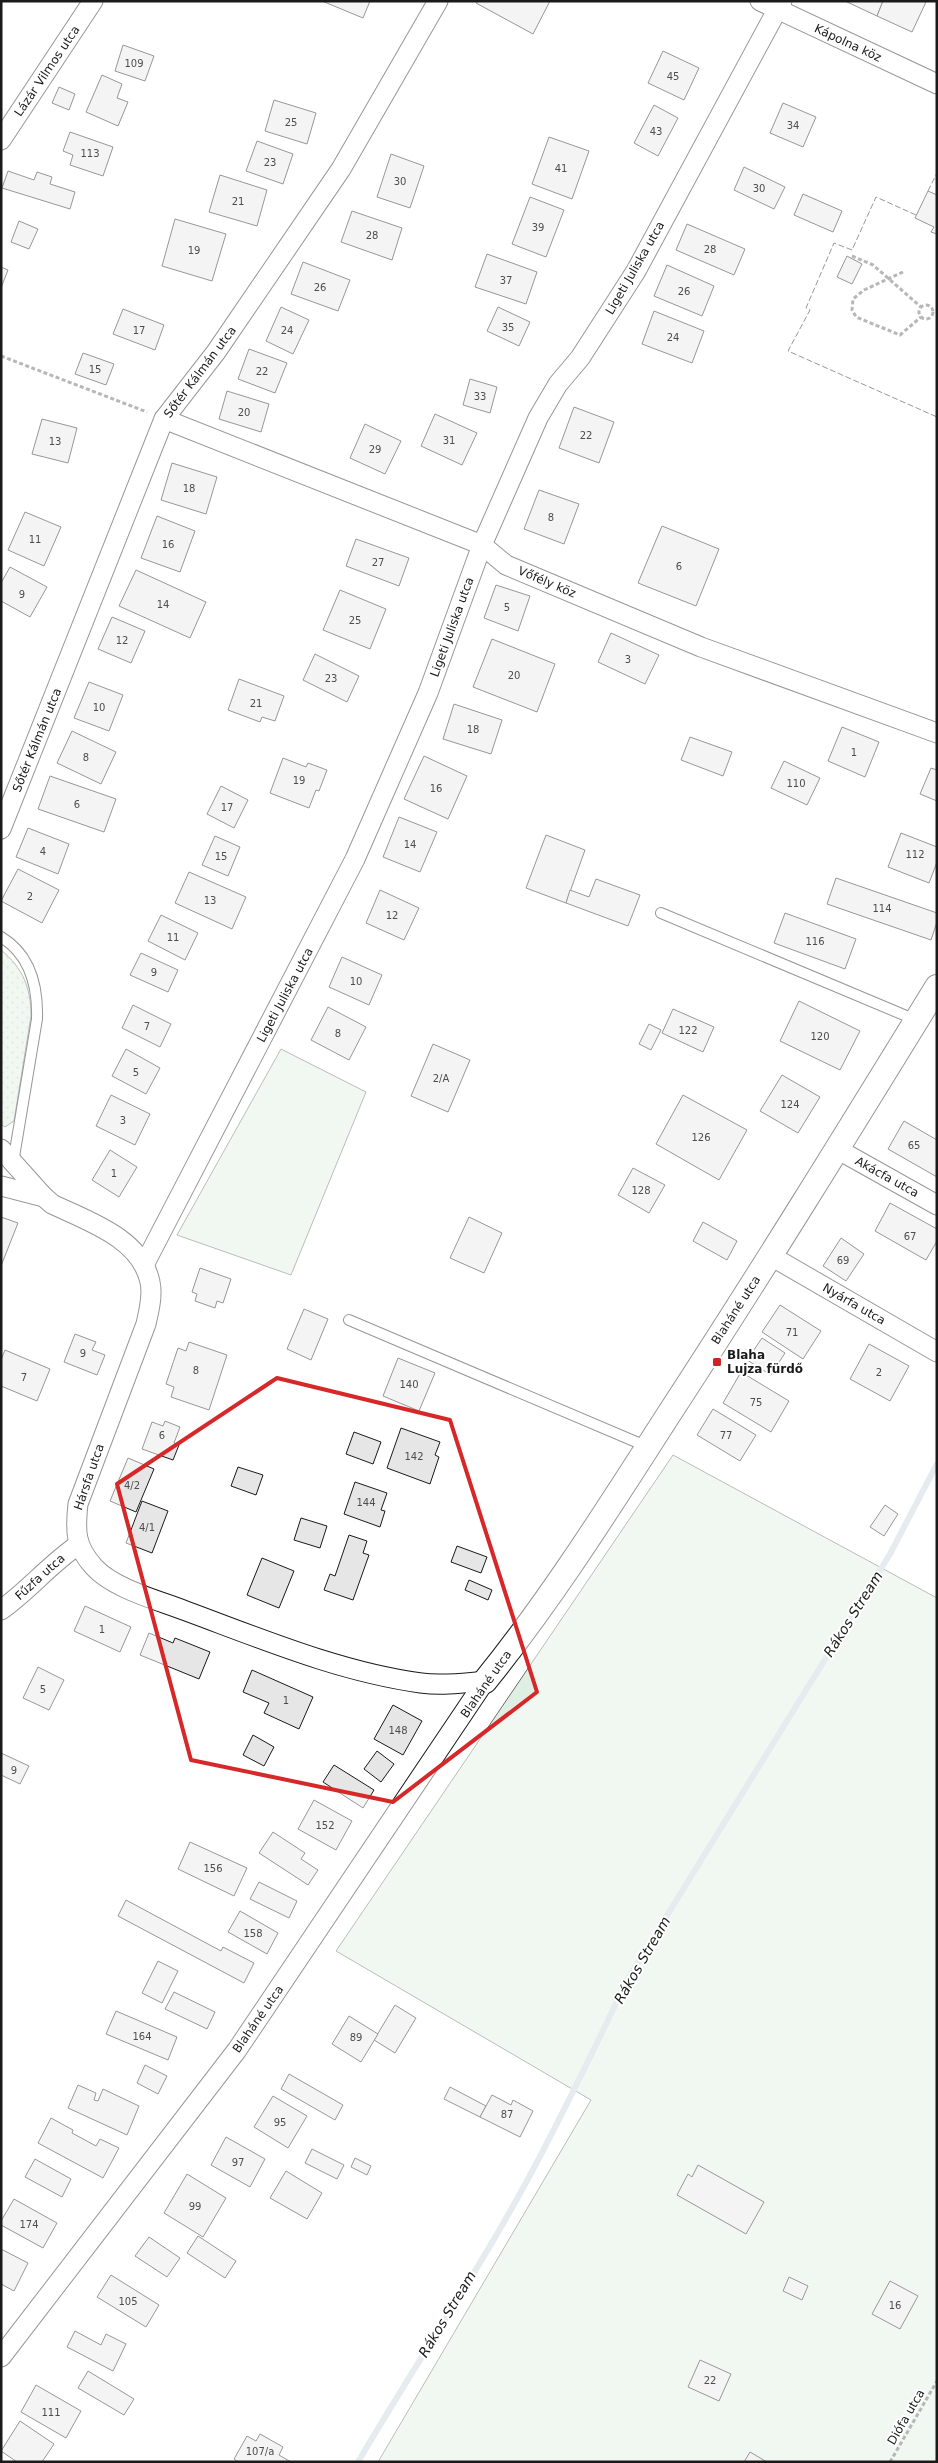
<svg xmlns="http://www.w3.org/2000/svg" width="938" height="2463" font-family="'DejaVu Sans',sans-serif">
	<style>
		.grass { fill: url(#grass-dots); stroke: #6a6a6a }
		.green { fill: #e0efe3; stroke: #6a6a6a }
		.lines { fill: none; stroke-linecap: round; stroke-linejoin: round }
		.stream { stroke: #c6d2dc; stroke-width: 6 }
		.building { fill: #e6e6e6; stroke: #1a1a1a }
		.service-casing { stroke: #1a1a1a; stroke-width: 12 }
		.minor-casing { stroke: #1a1a1a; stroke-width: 21 }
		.tertiary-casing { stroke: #1a1a1a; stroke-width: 26 }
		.path { stroke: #5f5f5f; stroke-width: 3; stroke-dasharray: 4 2.5; stroke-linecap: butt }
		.service { stroke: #fff; stroke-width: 10 }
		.minor { stroke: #fff; stroke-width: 19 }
		.tertiary { stroke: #fff; stroke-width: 24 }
		.fence { stroke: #1a1a1a; stroke-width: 1; stroke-dasharray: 6 2.5; stroke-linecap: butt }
		.marked { fill: none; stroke: #d62828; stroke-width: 4; stroke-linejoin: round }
		.poi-dot { fill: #c62828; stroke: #fff; stroke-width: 2 }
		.labels { text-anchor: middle; stroke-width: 4; stroke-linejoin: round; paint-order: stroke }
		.number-label { font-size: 10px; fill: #4d4d4d }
		.street-label { font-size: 12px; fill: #1a1a1a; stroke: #fff }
		.poi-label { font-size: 12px; font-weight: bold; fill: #1a1a1a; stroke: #fff; text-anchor: start }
		.water-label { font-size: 14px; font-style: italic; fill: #1a1a1a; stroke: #fff }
	</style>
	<defs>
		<pattern id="grass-dots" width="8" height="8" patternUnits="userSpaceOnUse" patternTransform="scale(1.25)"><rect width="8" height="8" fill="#e0efe3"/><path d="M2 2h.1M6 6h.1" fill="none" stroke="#c0ccc2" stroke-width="1.8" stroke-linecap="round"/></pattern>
	</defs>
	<rect width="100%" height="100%" fill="#fff"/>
	<!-- grass -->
	<path class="grass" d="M1,950C23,968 31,988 31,1016L14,1121L5,1127L1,1124Z"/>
	<!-- green -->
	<g class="green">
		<polygon points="281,1049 366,1092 291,1275 177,1235"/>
		<polygon points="673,1455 937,1598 937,2462 378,2462 591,2100 336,1951"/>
	</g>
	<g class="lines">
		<!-- stream -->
		<path class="stream" d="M358,2462C414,2366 477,2274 529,2177C565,2111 596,2044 629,1977L890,1554L937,1464"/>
	</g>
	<!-- building -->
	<g class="building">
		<polygon points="322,1 370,1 363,18"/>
		<polygon points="477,1 550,1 533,34 476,3"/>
		<polygon points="845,1 883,1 877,16"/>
		<polygon points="883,1 925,1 926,2 912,32 877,16"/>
		<polygon points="123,45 154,56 145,81 115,71"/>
		<polygon points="663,51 699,68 684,100 648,83"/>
		<polygon points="102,75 122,84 117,98 128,102 118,126 86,112"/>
		<polygon points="59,87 75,94 69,110 52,103"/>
		<polygon points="274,100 316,113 307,144 265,131"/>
		<polygon points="783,103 816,117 803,147 770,133"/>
		<polygon points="654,105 678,118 658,156 634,143"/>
		<polygon points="70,132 113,147 103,176 70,165 73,155 63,151"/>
		<polygon points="549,137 589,151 572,199 532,184"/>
		<polygon points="257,141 293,154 283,184 246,171"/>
		<polygon points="391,154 424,166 410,208 377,197"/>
		<polygon points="744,167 785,187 774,209 734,190"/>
		<polygon points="8,171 34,180 37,172 52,177 50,184 75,192 70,209 2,188"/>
		<polygon points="220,175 267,190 257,226 209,212"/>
		<polygon points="928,191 937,195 937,234 931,232 934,227 915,218"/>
		<polygon points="803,194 842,211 833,232 794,215"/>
		<polygon points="530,197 564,210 546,257 512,244"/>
		<polygon points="352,211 402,228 392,260 341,242"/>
		<polygon points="175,219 226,234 212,281 162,266"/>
		<polygon points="19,221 38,229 29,249 11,242"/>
		<polygon points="687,224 745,249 734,275 676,250"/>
		<polygon points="487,254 537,272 526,304 475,287"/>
		<polygon points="847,256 862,264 852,284 837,277"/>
		<polygon points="303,262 350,280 338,311 291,294"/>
		<polygon points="667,265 714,286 702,316 654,296"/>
		<polygon points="1,267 8,270 1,288"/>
		<polygon points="281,307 309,320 293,354 266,341"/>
		<polygon points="498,307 530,322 519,346 487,331"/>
		<polygon points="123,309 164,325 155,350 113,334"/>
		<polygon points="654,311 704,331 692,363 642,344"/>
		<polygon points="249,349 287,363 275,393 238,379"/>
		<polygon points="83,353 114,364 106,385 75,374"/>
		<polygon points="470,379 497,387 490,413 463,405"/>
		<polygon points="227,391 269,404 261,432 219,419"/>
		<polygon points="574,407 614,422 599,463 559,448"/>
		<polygon points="435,414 477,433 462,465 421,446"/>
		<polygon points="42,419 77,428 68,463 32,454"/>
		<polygon points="365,424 401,441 385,474 350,458"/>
		<polygon points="172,463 217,477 206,514 161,500"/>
		<polygon points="539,490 579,504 564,544 524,529"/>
		<polygon points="25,512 61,527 44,566 8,550"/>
		<polygon points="157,516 195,531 180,572 141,558"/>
		<polygon points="662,526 719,549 696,606 638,583"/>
		<polygon points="356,539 409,558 399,586 346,566"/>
		<polygon points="10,567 47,587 30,617 1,601 1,583"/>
		<polygon points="136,570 206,602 190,638 119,606"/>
		<polygon points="496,585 530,596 518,631 484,618"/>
		<polygon points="340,590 386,609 370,649 323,630"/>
		<polygon points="112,617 145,631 131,663 98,649"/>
		<polygon points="611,633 659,655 645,684 598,662"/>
		<polygon points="492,639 555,664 537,712 473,687"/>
		<polygon points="315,654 359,676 347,702 303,680"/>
		<polygon points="239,679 284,696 275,721 262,717 260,722 228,710"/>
		<polygon points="89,682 123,695 109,731 74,718"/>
		<polygon points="454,704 502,720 491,754 443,739"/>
		<polygon points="842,727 879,742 865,777 828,761"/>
		<polygon points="72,731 116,752 101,784 57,763"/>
		<polygon points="690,737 732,752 723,776 681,760"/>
		<polygon points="424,756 467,776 448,819 404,799"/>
		<polygon points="283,758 306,767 308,763 327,770 319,791 316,790 309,808 270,793"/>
		<polygon points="784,761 820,778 807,805 771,788"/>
		<polygon points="931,768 937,770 937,801 920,794"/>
		<polygon points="50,776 116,799 104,832 38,809"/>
		<polygon points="221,786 248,800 234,828 207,814"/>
		<polygon points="399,817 437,832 420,872 383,857"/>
		<polygon points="28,828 69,844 58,874 16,857"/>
		<polygon points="901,833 937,847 937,862 929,883 888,867"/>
		<polygon points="546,835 585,850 566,903 526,888"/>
		<polygon points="215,836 240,847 228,876 202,865"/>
		<polygon points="18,869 59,890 42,923 1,901"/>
		<polygon points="189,872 246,897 232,929 175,903"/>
		<polygon points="836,878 937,913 937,922 931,940 827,904"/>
		<polygon points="596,879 640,895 628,926 566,903 570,890 589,897"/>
		<polygon points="380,890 419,908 404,940 366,923"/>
		<polygon points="785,913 856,939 845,969 774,943"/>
		<polygon points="161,915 198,933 185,960 148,941"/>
		<polygon points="141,953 178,970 168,992 130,975"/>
		<polygon points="342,957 382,975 369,1005 329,987"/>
		<polygon points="799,1001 860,1031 840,1070 780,1041"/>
		<polygon points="133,1005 171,1024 160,1047 122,1028"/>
		<polygon points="328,1007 366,1027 349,1060 311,1040"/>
		<polygon points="673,1009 714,1027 703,1052 662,1033"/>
		<polygon points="649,1024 661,1030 651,1050 639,1044"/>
		<polygon points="433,1044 470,1060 448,1112 411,1096"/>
		<polygon points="126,1049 160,1068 146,1094 112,1076"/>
		<polygon points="782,1075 820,1097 798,1133 760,1111"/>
		<polygon points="111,1095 150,1114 135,1145 96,1126"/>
		<polygon points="683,1095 747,1130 719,1180 656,1144"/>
		<polygon points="904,1121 937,1140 937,1177 888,1149"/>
		<polygon points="110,1150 137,1167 119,1197 92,1180"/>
		<polygon points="633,1168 665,1185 649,1213 618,1195"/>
		<polygon points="890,1203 937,1229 937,1241 926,1260 875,1231"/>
		<polygon points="1,1217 18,1223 1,1266"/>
		<polygon points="469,1217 502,1233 484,1273 450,1258"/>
		<polygon points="703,1222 737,1241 727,1260 693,1241"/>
		<polygon points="841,1238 864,1254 846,1281 823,1266"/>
		<polygon points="200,1268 231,1279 223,1303 217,1301 215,1308 195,1301 197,1294 192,1292"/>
		<polygon points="780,1305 821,1331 803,1359 762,1332"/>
		<polygon points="304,1309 328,1319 311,1360 287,1349"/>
		<polygon points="75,1334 96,1342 92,1350 105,1355 97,1375 64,1362"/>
		<polygon points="762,1338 785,1353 771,1375 747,1360"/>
		<polygon points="189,1342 227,1355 209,1410 171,1397 174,1387 166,1384 178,1348 186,1351"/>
		<polygon points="869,1344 909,1366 890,1401 850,1379"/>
		<polygon points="5,1350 50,1369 37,1401 1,1386 1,1360"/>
		<polygon points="398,1358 435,1373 419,1411 383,1396"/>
		<polygon points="741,1372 789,1401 771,1432 723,1403"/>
		<polygon points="713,1409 756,1435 740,1461 697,1435"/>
		<polygon points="165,1421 180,1427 174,1443 179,1445 173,1460 142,1449 152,1422 163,1426"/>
		<polygon points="401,1428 440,1442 435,1455 439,1457 430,1484 387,1468"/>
		<polygon points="354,1432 381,1442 373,1464 346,1454"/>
		<polygon points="128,1458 154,1469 136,1512 110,1501"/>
		<polygon points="238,1467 263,1475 256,1495 231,1486"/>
		<polygon points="355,1482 387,1493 381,1510 385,1511 380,1527 344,1514"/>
		<polygon points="142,1501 168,1511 152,1553 126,1543"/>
		<polygon points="885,1505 898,1514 884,1536 870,1527"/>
		<polygon points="301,1518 327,1526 320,1548 294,1540"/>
		<polygon points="349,1535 367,1541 363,1553 369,1555 353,1600 324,1590 330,1574 335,1576"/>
		<polygon points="457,1546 487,1557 481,1573 451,1562"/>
		<polygon points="262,1558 294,1571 279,1608 247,1595"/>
		<polygon points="469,1580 492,1590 488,1600 465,1590"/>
		<polygon points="85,1606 131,1627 120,1652 74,1631"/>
		<polygon points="149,1633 173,1643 175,1638 210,1652 199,1679 140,1655"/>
		<polygon points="38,1667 64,1680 49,1710 23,1698"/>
		<polygon points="252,1670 313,1697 299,1729 264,1713 269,1703 243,1692"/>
		<polygon points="393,1705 422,1721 403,1755 374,1739"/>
		<polygon points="253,1735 274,1747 264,1766 243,1755"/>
		<polygon points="377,1751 394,1764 381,1782 364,1769"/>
		<polygon points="1,1753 29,1766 20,1784 1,1775"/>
		<polygon points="334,1765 374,1790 363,1808 323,1782"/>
		<polygon points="314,1800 352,1821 336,1850 298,1829"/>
		<polygon points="273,1832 305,1853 301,1859 318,1870 308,1885 259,1853"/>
		<polygon points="190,1842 247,1868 234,1896 178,1869"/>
		<polygon points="259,1882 297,1901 289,1918 250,1899"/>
		<polygon points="126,1900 221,1951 223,1947 254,1963 244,1983 118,1916"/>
		<polygon points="240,1911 278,1933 267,1954 228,1932"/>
		<polygon points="158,1961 178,1971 162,2003 142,1993"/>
		<polygon points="174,1992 215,2012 207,2029 165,2009"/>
		<polygon points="395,2005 416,2018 395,2053 374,2040"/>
		<polygon points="116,2011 177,2037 168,2060 106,2034"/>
		<polygon points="349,2016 378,2034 361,2062 332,2044"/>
		<polygon points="145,2065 167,2076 158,2094 137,2083"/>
		<polygon points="289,2074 343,2105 335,2120 281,2089"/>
		<polygon points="78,2085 96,2093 94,2100 98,2101 103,2089 139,2106 127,2135 68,2108"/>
		<polygon points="450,2087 486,2106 480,2117 444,2099"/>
		<polygon points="492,2095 511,2105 513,2100 533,2111 520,2137 480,2117"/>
		<polygon points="273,2096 307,2116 288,2148 254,2127"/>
		<polygon points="51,2118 73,2130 72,2133 96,2146 100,2139 119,2148 103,2178 38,2143"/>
		<polygon points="226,2137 265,2159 250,2187 211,2165"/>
		<polygon points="312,2149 344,2165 337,2179 305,2163"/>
		<polygon points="355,2158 371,2166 367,2175 351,2167"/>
		<polygon points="35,2159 71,2179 62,2197 25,2177"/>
		<polygon points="698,2165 764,2202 746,2234 677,2195 688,2174 692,2177"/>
		<polygon points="286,2171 322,2193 307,2219 270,2198"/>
		<polygon points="187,2174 226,2198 203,2237 164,2213"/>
		<polygon points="14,2199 57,2223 43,2248 1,2225 1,2221"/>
		<polygon points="198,2236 236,2261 225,2278 187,2253"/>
		<polygon points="149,2237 180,2258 167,2277 135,2256"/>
		<polygon points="1,2249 28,2263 14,2291 1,2284"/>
		<polygon points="111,2275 159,2305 146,2327 97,2297"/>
		<polygon points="789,2277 808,2286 802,2300 783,2291"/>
		<polygon points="890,2281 918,2296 900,2329 872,2314"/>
		<polygon points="75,2331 101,2345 106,2334 126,2344 113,2371 67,2347"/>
		<polygon points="700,2360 731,2374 719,2401 688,2387"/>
		<polygon points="88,2371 134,2399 124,2415 78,2388"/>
		<polygon points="36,2385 81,2411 66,2438 21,2412"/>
		<polygon points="20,2421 54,2444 42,2462 17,2462 1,2451"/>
		<polygon points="260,2434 283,2447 279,2455 291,2462 238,2462 234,2459 247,2436 256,2441"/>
		<polygon points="750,2452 767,2462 744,2462"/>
	</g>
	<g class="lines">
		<defs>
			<g id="service">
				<polyline points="661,913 916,1020"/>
				<path d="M1,937C31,955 38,987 37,1019L13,1163"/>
				<polyline points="349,1320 648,1447"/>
			</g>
			<g id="minor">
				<polyline points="760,1 937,84"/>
				<polyline points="1,140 93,1"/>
				<polyline points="164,419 482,545 506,565 701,647 937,733"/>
				<polyline points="1,829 164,419 216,352 341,169 438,1"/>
				<polyline points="1,1149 44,1197"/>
				<polyline points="837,1149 937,1205"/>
				<path d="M1,1186L44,1197L52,1204C87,1221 141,1238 150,1282C153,1295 149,1311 146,1324L78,1504C75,1531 75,1546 94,1567C114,1589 158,1600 186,1611C262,1639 340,1672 421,1683C442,1686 464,1683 485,1681"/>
				<polyline points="771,1256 937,1352"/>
				<polyline points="144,1265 355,859 428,693 482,545 538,418 558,384 580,358 636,271 782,1"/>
				<path d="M1,1610C29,1590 50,1564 78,1545"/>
				<polyline points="1,2357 237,2050 485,1681"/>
			</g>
			<path id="tertiary" d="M485,1681C553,1597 611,1504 669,1414C761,1273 849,1130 937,987"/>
		</defs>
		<!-- service casing -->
		<use href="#service" class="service-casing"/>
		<!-- minor casing -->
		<use href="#minor" class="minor-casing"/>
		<!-- tertiary casing -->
		<use href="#tertiary" class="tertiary-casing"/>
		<!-- path -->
		<g class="path">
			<polyline points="852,256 873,265 921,307"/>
			<polyline points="903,272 864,290 853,299 852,310 856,317 900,335 921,317"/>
			<circle cx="926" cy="312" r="7"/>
			<polyline points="1,356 147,412"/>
			<polyline points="890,2462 937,2381"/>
		</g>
		<!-- service -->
		<use href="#service" class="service"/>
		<!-- minor -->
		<use href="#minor" class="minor"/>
		<!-- tertiary -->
		<use href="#tertiary" class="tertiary"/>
		<!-- fence -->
		<g class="fence">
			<polyline points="928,191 937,173"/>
			<polyline points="916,215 876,197 852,250 834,243 806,308 810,310 788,351 937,417"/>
		</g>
	</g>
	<!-- marked area -->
	<path d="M0 0H938V2463H0ZM277,1378L450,1420L537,1692L393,1802L191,1760L117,1484Z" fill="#fff" fill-opacity=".55" fill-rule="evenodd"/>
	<path class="marked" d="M277,1378L450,1420L537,1692L393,1802L191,1760L117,1484Z"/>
	<!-- markers -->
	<rect class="poi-dot" x="712" y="1357" width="10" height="10" rx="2.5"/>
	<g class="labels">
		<!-- number labels -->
		<g class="number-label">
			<text x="134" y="67">109</text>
			<text x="673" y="80">45</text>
			<text x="291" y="126">25</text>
			<text x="793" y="129">34</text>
			<text x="656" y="135">43</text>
			<text x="90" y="157">113</text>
			<text x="270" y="166">23</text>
			<text x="561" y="172">41</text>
			<text x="400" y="185">30</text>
			<text x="759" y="192">30</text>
			<text x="238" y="205">21</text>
			<text x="538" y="231">39</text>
			<text x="372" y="239">28</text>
			<text x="710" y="253">28</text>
			<text x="194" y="254">19</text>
			<text x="506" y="284">37</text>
			<text x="320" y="291">26</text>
			<text x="684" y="295">26</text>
			<text x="508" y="331">35</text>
			<text x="139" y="334">17</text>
			<text x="287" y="334">24</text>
			<text x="673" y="341">24</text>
			<text x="95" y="373">15</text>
			<text x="262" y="375">22</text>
			<text x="480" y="400">33</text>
			<text x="244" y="416">20</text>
			<text x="586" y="439">22</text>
			<text x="449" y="444">31</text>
			<text x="55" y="445">13</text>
			<text x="375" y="453">29</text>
			<text x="189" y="492">18</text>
			<text x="551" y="521">8</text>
			<text x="35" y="543">11</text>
			<text x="168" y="548">16</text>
			<text x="378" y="566">27</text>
			<text x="679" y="570">6</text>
			<text x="22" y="598">9</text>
			<text x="163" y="608">14</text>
			<text x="507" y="611">5</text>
			<text x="355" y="624">25</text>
			<text x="122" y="644">12</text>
			<text x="628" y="663">3</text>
			<text x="514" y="679">20</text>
			<text x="331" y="682">23</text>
			<text x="256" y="707">21</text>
			<text x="99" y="711">10</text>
			<text x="473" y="733">18</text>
			<text x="854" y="756">1</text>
			<text x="86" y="761">8</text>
			<text x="299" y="784">19</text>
			<text x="796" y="787">110</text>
			<text x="436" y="792">16</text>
			<text x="77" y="808">6</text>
			<text x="227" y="811">17</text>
			<text x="410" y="848">14</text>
			<text x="43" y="855">4</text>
			<text x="915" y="858">112</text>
			<text x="221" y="860">15</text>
			<text x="30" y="900">2</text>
			<text x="210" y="904">13</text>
			<text x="882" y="912">114</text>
			<text x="392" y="919">12</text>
			<text x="173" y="941">11</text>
			<text x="815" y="945">116</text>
			<text x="154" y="976">9</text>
			<text x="356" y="985">10</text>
			<text x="147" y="1030">7</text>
			<text x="688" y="1034">122</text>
			<text x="338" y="1037">8</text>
			<text x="820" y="1040">120</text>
			<text x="136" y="1076">5</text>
			<text x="441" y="1082">2/A</text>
			<text x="790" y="1108">124</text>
			<text x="123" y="1124">3</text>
			<text x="701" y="1141">126</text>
			<text x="914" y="1149">65</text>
			<text x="114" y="1177">1</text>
			<text x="641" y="1194">128</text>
			<text x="910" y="1240">67</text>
			<text x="843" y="1264">69</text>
			<text x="792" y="1336">71</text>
			<text x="83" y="1357">9</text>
			<text x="196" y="1374">8</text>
			<text x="879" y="1376">2</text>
			<text x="24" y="1381">7</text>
			<text x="409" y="1388">140</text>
			<text x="756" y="1406">75</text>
			<text x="162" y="1439">6</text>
			<text x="726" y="1439">77</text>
			<text x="414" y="1460">142</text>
			<text x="132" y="1489">4/2</text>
			<text x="366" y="1506">144</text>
			<text x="147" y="1531">4/1</text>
			<text x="102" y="1633">1</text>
			<text x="43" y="1693">5</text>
			<text x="286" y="1704">1</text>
			<text x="398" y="1734">148</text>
			<text x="14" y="1774">9</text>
			<text x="325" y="1829">152</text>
			<text x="213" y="1872">156</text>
			<text x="253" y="1937">158</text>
			<text x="142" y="2040">164</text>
			<text x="356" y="2041">89</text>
			<text x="507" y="2118">87</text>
			<text x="280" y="2126">95</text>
			<text x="238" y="2166">97</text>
			<text x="195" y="2210">99</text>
			<text x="29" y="2228">174</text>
			<text x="128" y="2305">105</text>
			<text x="895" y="2309">16</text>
			<text x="710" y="2384">22</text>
			<text x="51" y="2416">111</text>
			<text x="260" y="2455">107/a</text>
		</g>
		<!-- street labels -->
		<g class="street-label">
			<text transform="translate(848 43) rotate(25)" y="4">Kápolna köz</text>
			<text transform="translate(47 71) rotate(-56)" y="4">Lázár Vilmos utca</text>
			<text transform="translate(635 268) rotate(-60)" y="4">Ligeti Juliska utca</text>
			<text transform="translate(200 372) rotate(-53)" y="4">Sőtér Kálmán utca</text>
			<text transform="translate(547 582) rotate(23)" y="4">Vőfély köz</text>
			<text transform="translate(452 627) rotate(-70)" y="4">Ligeti Juliska utca</text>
			<text transform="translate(37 740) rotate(-68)" y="4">Sőtér Kálmán utca</text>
			<text transform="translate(285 995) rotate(-62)" y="4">Ligeti Juliska utca</text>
			<text transform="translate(887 1177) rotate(29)" y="4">Akácfa utca</text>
			<text transform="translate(854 1304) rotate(30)" y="4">Nyárfa utca</text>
			<text transform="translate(736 1310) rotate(-57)" y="4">Blaháné utca</text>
			<text transform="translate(89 1477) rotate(-71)" y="4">Hársfa utca</text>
			<text transform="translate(40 1577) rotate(-42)" y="4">Fűzfa utca</text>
			<text transform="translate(486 1684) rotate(-55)" y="4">Blaháné utca</text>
			<text transform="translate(258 2019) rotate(-55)" y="4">Blaháné utca</text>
			<text transform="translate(906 2417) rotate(-60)" y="4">Diófa utca</text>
		</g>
		<!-- poi labels -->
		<g class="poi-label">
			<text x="727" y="1359">Blaha<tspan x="727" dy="14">Lujza fürdő</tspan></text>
		</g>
		<!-- water labels -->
		<g class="water-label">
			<text transform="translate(853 1614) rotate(-58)" y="5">Rákos Stream</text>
			<text transform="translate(642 1960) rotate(-60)" y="5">Rákos Stream</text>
			<text transform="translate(447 2314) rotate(-59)" y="5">Rákos Stream</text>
		</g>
	</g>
	<!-- border -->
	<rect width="938" height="2463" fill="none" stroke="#1a1a1a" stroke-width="5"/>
</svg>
